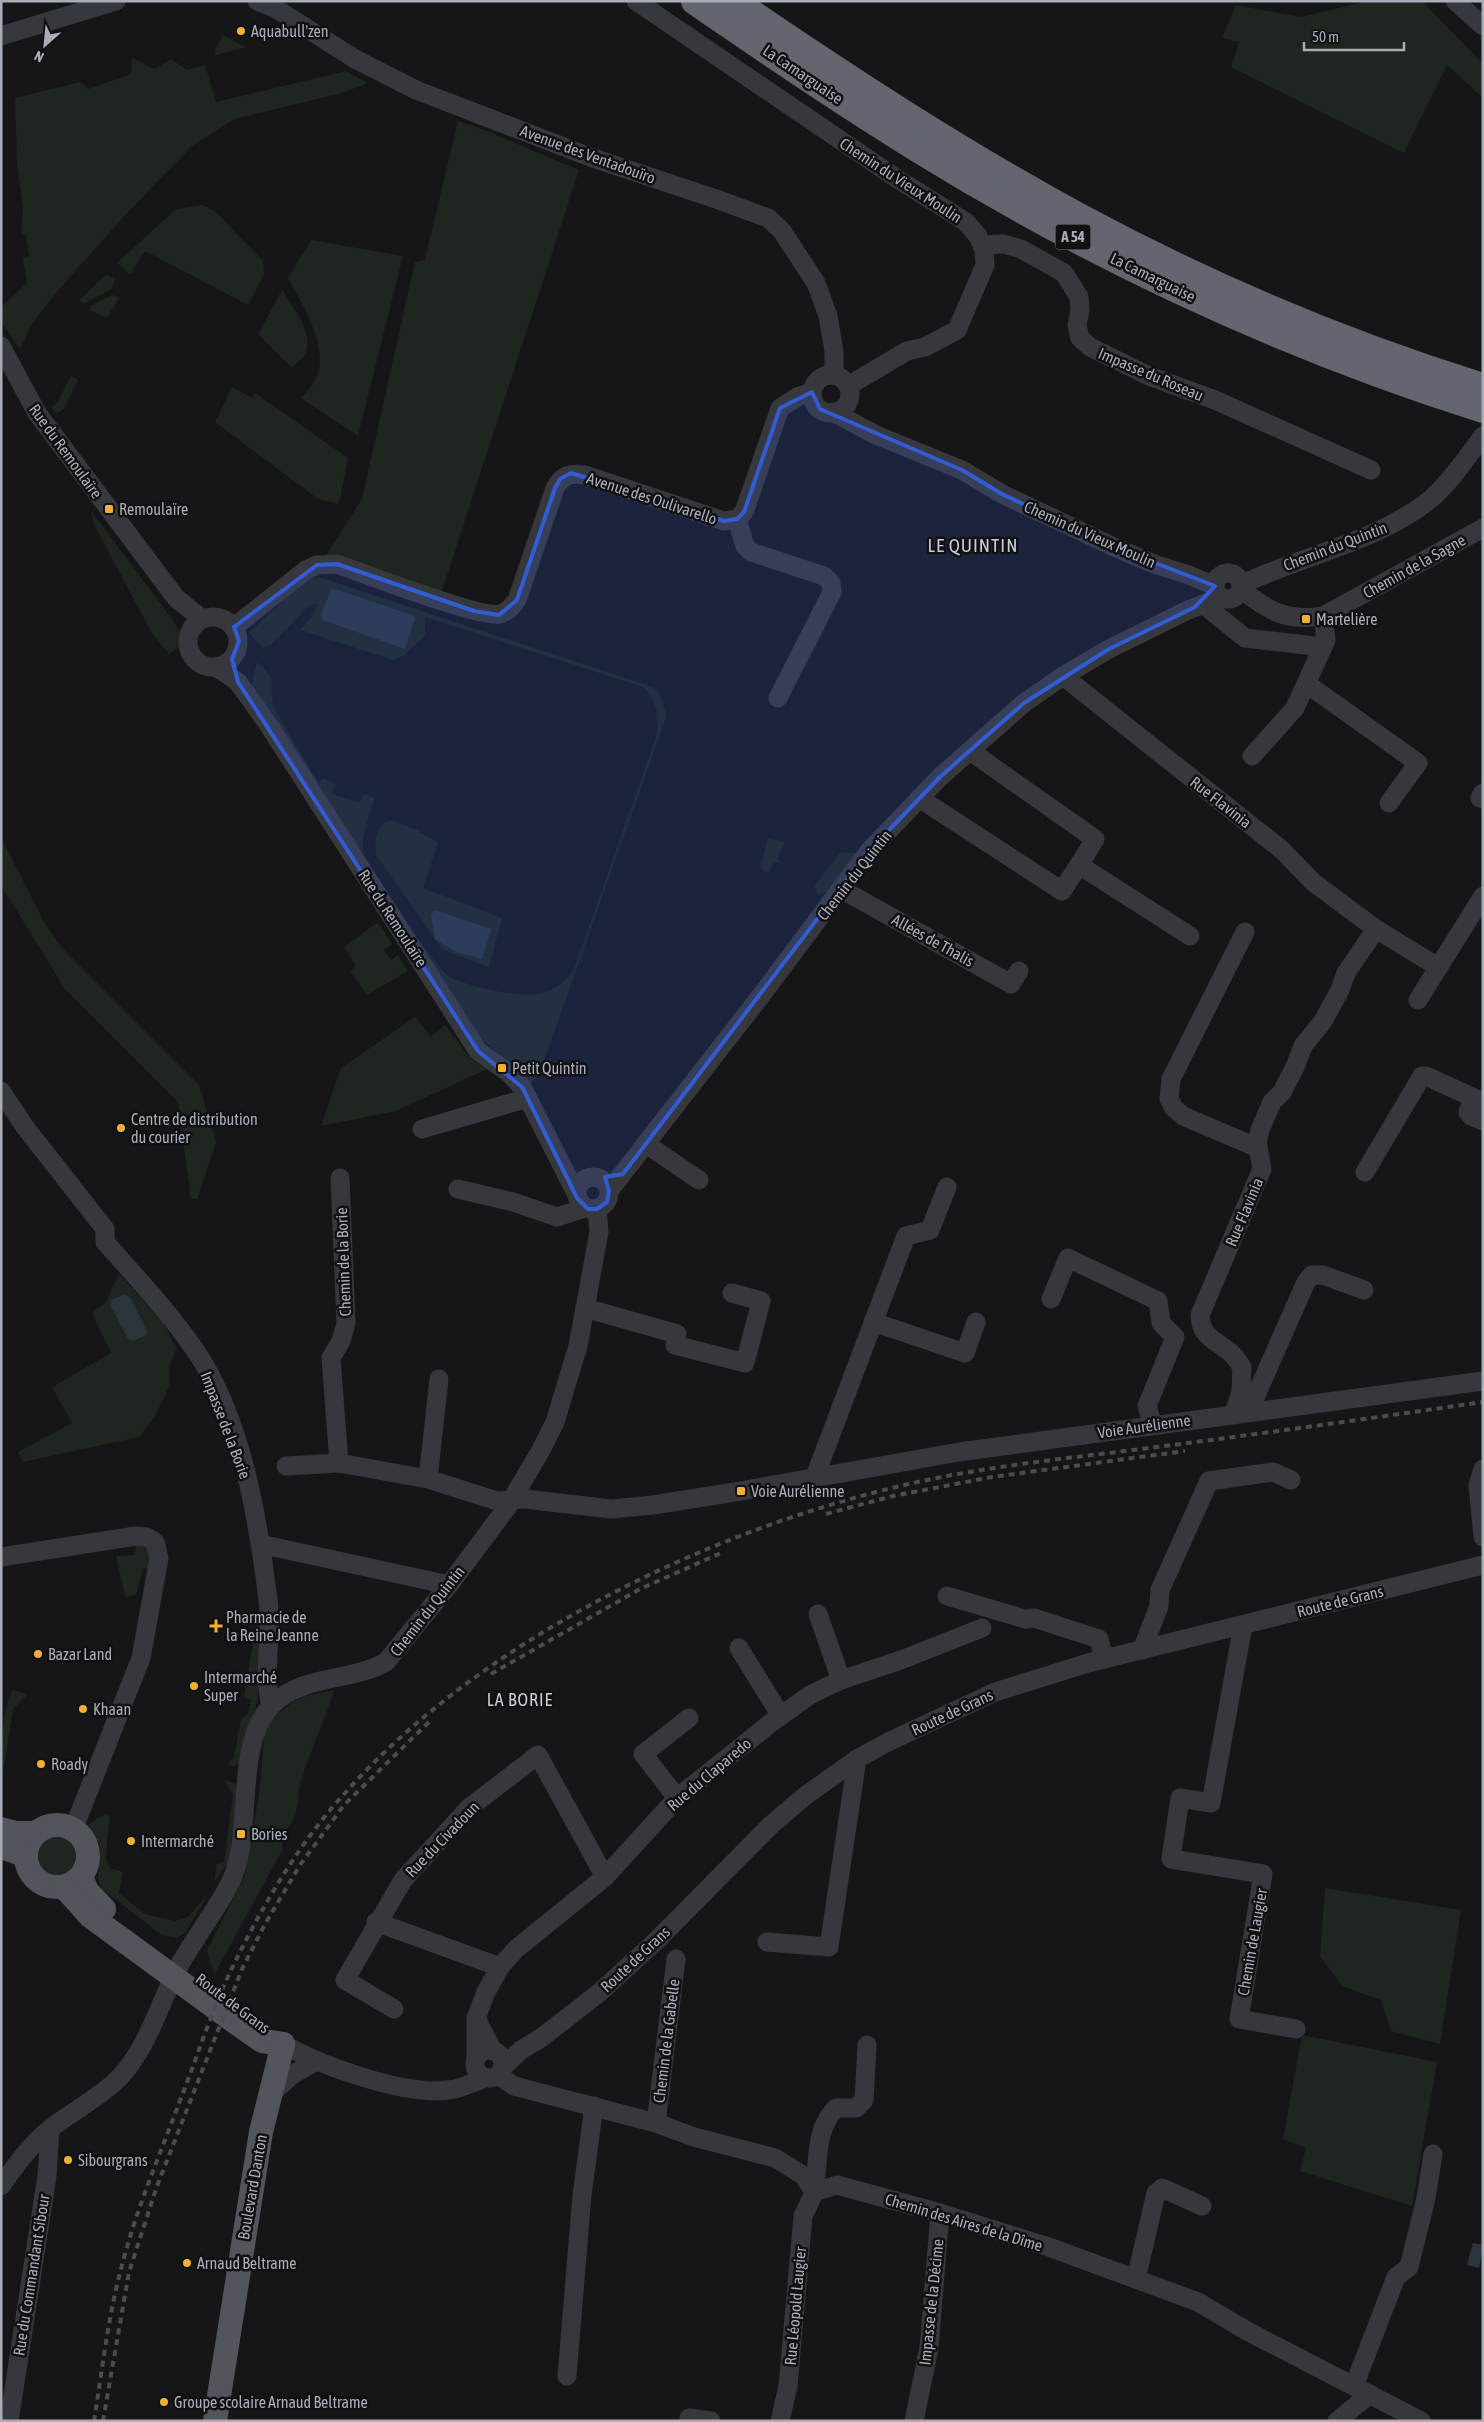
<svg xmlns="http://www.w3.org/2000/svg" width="1484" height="2422" font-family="'Asap Condensed',sans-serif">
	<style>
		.green { fill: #1e261f }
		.water { fill: #2c353c }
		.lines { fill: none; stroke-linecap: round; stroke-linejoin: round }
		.minor { stroke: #37383d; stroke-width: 19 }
		.major { stroke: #53555c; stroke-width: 24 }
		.highway { stroke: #63666e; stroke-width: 28 }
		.rail { stroke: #4a4c52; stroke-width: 4; stroke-dasharray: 6 5; stroke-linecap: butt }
		.marked { fill: #325cd3; fill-opacity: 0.2; stroke: #325cd3; stroke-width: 4; stroke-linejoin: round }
		.poi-dot { fill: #f2b134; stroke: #111113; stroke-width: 2 }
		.labels { text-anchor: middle; stroke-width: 5; stroke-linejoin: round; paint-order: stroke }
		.shield { fill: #111113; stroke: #7b7e86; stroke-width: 1 }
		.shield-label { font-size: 15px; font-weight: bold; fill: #a8adb8 }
		.poi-label { font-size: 16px; fill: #a8adb8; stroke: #111113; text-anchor: start }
		.street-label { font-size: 16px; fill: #a8adb8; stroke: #111113 }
		.neighbourhood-label { font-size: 18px; letter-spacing: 1px; fill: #c9ccd4; stroke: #111113 }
		.quarter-label { font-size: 19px; letter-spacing: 1px; fill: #c9ccd4; stroke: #111113 }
	</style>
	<rect width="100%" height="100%" fill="#161618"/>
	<!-- green -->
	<g class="green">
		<polygon points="1368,1 1422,1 1483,64 1483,98 1447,65 1404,153 1231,67 1239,42 1222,38 1236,5 1301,17"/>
		<polygon points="223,35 246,47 216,55 215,50"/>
		<polygon points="132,58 154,69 171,59 187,70 205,65 216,102 346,71 368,83 342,93 234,119 192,146 130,210 60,288 31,325 20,350 1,321 1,307 27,283 23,257 29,256 26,235 21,234 23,208 17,164 15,98 80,82 88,89 131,74"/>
		<polygon points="458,121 482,129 579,170 441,594 325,557 362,499 415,262 425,260"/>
		<polygon points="202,205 215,211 263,261 264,274 248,305 145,251 130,274 117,263 176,209"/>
		<path d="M311,240L403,256L358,436L301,398C306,392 314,384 317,376C329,346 302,304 288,278Z"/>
		<polygon points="106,275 116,278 111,289 84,304 79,300"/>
		<path d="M282,290C297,314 326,348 291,367L258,334Z"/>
		<polygon points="113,295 119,298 107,318 89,310 92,305"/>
		<polygon points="71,376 78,380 64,409 56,414 51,407 57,403"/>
		<polygon points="232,387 252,398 255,393 348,458 339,504 318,499 215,422"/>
		<polygon points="91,511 172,619 180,633 179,647 169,654 152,633 94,525"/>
		<path d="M309,577L322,578L653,687L659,693L667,715L541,1069L532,1084L478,1035L251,687L257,662L270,675L273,706L318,782L324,778L335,784L332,794L360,803L363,794L375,798C370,816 359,838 364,857C369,872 438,970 450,977C469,987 523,999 543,993C556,989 564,982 573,972L656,737C660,718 657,701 643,687L425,617V636L403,656L393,660L300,630L314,614L317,604L309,605L272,644L263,648L249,633Z"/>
		<path d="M391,820L416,830L438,842L423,888L502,918L489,967L443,950L376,855C375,841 375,825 391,820Z"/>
		<polygon points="1,837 45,924 62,948 199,1085 216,1142 197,1199 191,1199 178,1102 65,989 1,885"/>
		<polygon points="768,838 785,842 778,859 780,863 773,862 769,873 762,871 761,866"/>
		<polygon points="841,852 855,853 858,856 831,891 818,895 814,886"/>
		<polygon points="378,922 392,944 384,950 391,960 398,955 408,971 367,995 350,971 356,966 344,947"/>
		<polygon points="415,1017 431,1037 445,1025 470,1058 487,1069 396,1111 321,1126 341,1068"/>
		<polygon points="119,1274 162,1321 177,1348 169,1367 169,1387 155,1416 139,1437 23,1462 18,1452 72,1423 52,1387 111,1353 92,1313 105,1303"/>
		<path d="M136,1545L146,1546C151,1551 152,1561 149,1568L143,1569L136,1595L125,1597L116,1556L135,1555Z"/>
		<polygon points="262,1612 258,1697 244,1759 234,1766 227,1765 234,1758 241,1718 248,1714 251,1700 244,1698 258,1613"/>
		<path d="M13,1690L28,1694L13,1709L1,1785C1,1756 0,1714 13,1690Z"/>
		<path d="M334,1690C325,1721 311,1749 301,1780C297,1792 299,1806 294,1818C289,1829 280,1836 283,1849L214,1975L207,1950L245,1875L259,1795L265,1730L274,1716L294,1701L306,1696Z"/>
		<polygon points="224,1781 232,1782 239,1787 229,1861 214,1882 217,1864 224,1862 233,1794"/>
		<polygon points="104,1815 110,1816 106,1850 106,1860 110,1868 123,1872 119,1893 145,1914 175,1921 188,1917 210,1892 184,1934 176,1938 162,1935 102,1889 98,1879 100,1845 89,1825 93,1821"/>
		<circle cx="56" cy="1857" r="23"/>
		<polygon points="1325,1888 1461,1910 1440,2044 1391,2031 1381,2000 1342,1986 1320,1956"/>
		<polygon points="1302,2035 1437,2062 1412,2206 1300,2171 1306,2148 1283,2139"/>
	</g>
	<!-- water -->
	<g class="water">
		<polygon points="332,588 412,615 415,618 405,649 323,620 321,615"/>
		<polygon points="435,910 491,929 482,959 456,952 435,939 431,915"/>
		<polygon points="125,1294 131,1299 147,1331 146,1335 133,1341 128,1339 111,1306 111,1300"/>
		<polygon points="1473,2243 1483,2245 1479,2268 1467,2265"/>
	</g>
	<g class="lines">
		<!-- minor -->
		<g class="minor">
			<polyline points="257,1 275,8 355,59 416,90 590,157 719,200 768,218 782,231 816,283 828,316 834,351 834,375"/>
			<polyline points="636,1 896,178 966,222 978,236 984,250 985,265 957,330 925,347 907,351 848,386"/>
			<polyline points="1455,1 1483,26"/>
			<polyline points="1,36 116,1"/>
			<polyline points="982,245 1004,244 1021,249 1064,273 1079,297 1080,310 1077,325 1080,338 1090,347 1149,376 1215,400 1371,470"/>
			<polyline points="1,346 37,413 176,598 202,619"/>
			<circle cx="831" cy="394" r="19"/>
			<polyline points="833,412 876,435 962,470 1002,494 1114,547 1154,564 1189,575 1215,586"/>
			<polyline points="737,519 745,546 751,552 824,576 831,583 832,592 778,698"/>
			<circle cx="1228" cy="586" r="13"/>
			<path d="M1241,585C1304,554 1377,543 1432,498C1452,480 1467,457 1483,436"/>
			<path d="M1241,589C1268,611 1287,622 1323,616L1483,528"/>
			<polyline points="1203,604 1245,638 1323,647"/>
			<circle cx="213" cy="642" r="25"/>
			<path d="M234,627L306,570L317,565L337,564C362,573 483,619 500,614C508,612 512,606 517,600L555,488C563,474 571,473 585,475L724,521L737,519L744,512L780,408L799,396L812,392"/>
			<polyline points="216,667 238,682 268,724 478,1051 509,1073 522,1087 576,1193"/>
			<polyline points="1063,676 1282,850 1313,882 1376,929 1438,967"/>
			<polyline points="1307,684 1418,763 1389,803"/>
			<polyline points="970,751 1095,839 1079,865 1190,936"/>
			<polyline points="1252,756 1295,708 1326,640 1323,616"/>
			<polyline points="1483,793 1480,798 1483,799"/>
			<polyline points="919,798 1062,891 1079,865"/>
			<polyline points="841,889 1011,984 1019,971"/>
			<polyline points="1245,932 1171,1079 1169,1099 1174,1108 1183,1116 1258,1148"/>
			<polyline points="1418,1000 1483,896"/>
			<path d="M1,1091L25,1127L105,1229V1242C136,1277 169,1312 195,1350C242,1418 258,1519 268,1600C273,1635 262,1671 271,1706"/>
			<polyline points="1473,1098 1468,1112 1471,1116 1483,1121"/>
			<polyline points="422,1129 528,1098"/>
			<polyline points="646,1144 699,1180"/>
			<polyline points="1365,1172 1422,1076 1426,1076 1483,1102"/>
			<circle cx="593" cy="1193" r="16"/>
			<polyline points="458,1189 513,1202 557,1217 585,1208"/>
			<polyline points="609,1191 763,993 869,851 940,777 1024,703 1063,676 1109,649 1188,610 1221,598"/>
			<polyline points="1051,1299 1068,1258 1158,1301 1161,1323 1175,1337 1147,1406 1153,1425"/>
			<polyline points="585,1308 677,1334 675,1345 745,1363 761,1301 732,1293"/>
			<polyline points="873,1322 965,1353 976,1322"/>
			<polyline points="1249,1411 1306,1282 1312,1275 1323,1275 1364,1290"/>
			<path d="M1234,1413L1241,1392L1242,1367C1239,1363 1236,1358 1232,1354C1217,1340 1201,1339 1200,1315L1262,1169L1257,1143L1260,1130L1272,1102L1282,1092L1295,1067L1303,1046L1323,1021L1340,990L1346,973L1376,929"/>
			<polyline points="339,1463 331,1358 341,1341 346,1323 340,1178"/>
			<polyline points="286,1466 339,1463 428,1479 497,1501 525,1499 611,1509 653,1505 741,1491 959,1452 1483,1381"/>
			<polyline points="1483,1469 1478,1485 1483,1537"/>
			<polyline points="428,1479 439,1379"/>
			<polyline points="814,1479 906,1236 930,1230 947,1187"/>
			<polyline points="260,1544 449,1585"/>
			<polyline points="1,1557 136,1536 147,1537 155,1542 159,1558 141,1658 73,1830"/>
			<polyline points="947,1596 1025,1619 1034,1618 1099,1639 1104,1659"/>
			<polyline points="818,1614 841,1680"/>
			<polyline points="1243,1625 1211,1803 1180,1798 1171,1859 1263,1874 1239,2019 1296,2029"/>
			<polyline points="739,1648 781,1716"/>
			<polyline points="1142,1650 1159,1606 1160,1590 1209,1481 1273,1472 1291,1480"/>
			<polyline points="677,1798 643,1754 689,1718"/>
			<polyline points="376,1922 500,1967"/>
			<polyline points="767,1942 829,1947 857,1759"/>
			<polyline points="394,2009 345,1980 403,1880 470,1807 538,1755 605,1877"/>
			<polyline points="476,2018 486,1992 500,1967 516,1949 605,1877 677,1798 772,1722 810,1695 841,1680 901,1660 982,1628"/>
			<path d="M283,2044C321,2066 405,2096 448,2090C460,2089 473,2083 484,2078"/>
			<circle cx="489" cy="2064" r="14"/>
			<polyline points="476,2057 476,2018 493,2051"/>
			<polyline points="503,2067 521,2050 541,2038 599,1993 657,1940 771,1825 805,1796 857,1759 888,1742 995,1692 1088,1663 1483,1565"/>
			<polyline points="498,2075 514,2086 656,2123 694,2137 775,2158 804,2176 814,2192 837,2185 940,2213 1049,2247 1198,2302 1247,2331 1421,2421"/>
			<polyline points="270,2095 292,2075 316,2061"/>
			<polyline points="656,2123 676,1959"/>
			<path d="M1,2186C16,2165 30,2145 50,2129C72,2111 100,2098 120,2077C149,2046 160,2001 180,1964C195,1938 214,1913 228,1887C256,1838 232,1748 271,1706C301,1674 352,1682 386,1662L449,1585L508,1506L541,1450L555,1422L578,1346L599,1232L597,1209"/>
			<polyline points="1136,2279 1156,2193 1162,2188 1202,2206"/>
			<polyline points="567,2376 582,2195 594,2106"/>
			<polyline points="1354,2386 1396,2277 1409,2267 1426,2198 1433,2154"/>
			<polyline points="689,2418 711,2421"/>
			<polyline points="9,2421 47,2176 50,2129"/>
			<path d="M780,2421L788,2386L803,2216C807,2208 812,2199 814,2190C819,2162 814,2130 836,2108H856L864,2100L867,2045"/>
			<polyline points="914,2421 929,2348 940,2213"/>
			<polyline points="1337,2421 1370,2394"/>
		</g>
		<!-- major -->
		<g class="major">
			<circle cx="57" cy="1856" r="31"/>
			<polyline points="1,1829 16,1833 36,1833"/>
			<polyline points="1,1847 19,1853 26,1858"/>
			<polyline points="81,1877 87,1891 104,1909"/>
			<polyline points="64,1887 90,1916 235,2022 262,2041 283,2044"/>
			<polyline points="215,2421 261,2132 283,2044"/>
		</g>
		<!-- highway -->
		<g class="highway">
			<path d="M695,1C769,52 843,102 919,149C1095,258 1285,346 1483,409"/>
			<path d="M733,1C846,78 959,152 1079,217C1207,286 1344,344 1483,387"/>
		</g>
		<!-- rail -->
		<g class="rail">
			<polyline points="826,1514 893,1496 992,1477 1185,1451"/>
			<polyline points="491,1674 640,1589 721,1553"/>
			<path d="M94,2421C102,2371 108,2318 121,2269C135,2213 158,2159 178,2106C197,2058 212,2008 235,1962C264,1903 300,1842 345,1793C480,1642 697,1536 892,1488C976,1467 1063,1459 1149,1448C1260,1434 1372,1418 1483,1402"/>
			<polyline points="103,2421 129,2272 157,2186 242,1969 265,1924 300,1865 344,1805 431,1720"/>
		</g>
	</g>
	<!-- marked area -->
	<path class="marked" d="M812,392L820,409L962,470L1002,494L1114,547L1215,586L1195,607L1109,649L1024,703L940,777L869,851L623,1174L605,1177L609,1191L607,1202L597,1209H588L577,1198L522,1087L478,1051L238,682L232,659L239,641L234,627L317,565L337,564L474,611L499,615L517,600L555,488L560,479L571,473L724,521L737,519L744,512L780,408Z"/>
	<!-- markers -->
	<g class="poi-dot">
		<circle cx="241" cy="31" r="5"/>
		<rect x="104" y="504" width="10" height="10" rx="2.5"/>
		<rect x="1301" y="614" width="10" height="10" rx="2.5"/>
		<rect x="497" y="1063" width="10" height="10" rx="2.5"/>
		<circle cx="121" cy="1128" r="5"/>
		<rect x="736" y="1486" width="10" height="10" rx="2.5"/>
		<path d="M213.5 1618.5h5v5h5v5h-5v5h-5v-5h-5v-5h5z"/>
		<circle cx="38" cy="1654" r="5"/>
		<circle cx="194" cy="1686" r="5"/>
		<circle cx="83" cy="1709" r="5"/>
		<circle cx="41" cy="1764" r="5"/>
		<rect x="236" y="1829" width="10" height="10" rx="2.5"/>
		<circle cx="131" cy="1841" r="5"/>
		<circle cx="68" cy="2160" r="5"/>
		<circle cx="187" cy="2263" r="5"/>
		<circle cx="164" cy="2402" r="5"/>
	</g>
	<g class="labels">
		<!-- shield labels -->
		<rect class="shield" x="1055.5" y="224.5" width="35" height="25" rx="4"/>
		<g class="shield-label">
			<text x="1073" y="242">A 54</text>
		</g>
		<!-- poi labels -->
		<g class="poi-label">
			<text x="251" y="37">Aquabull'zen</text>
			<text x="119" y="515">Remoulaïre</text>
			<text x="1316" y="625">Martelière</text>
			<text x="512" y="1074">Petit Quintin</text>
			<text x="131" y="1125">Centre de distribution<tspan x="131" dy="18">du courier</tspan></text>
			<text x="751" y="1497">Voie Aurélienne</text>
			<text x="226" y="1623">Pharmacie de<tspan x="226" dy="18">la Reine Jeanne</tspan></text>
			<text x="48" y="1660">Bazar Land</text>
			<text x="204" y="1683">Intermarché<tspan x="204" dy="18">Super</tspan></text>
			<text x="93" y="1715">Khaan</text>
			<text x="51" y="1770">Roady</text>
			<text x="251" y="1840">Bories</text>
			<text x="141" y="1847">Intermarché</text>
			<text x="78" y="2166">Sibourgrans</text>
			<text x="197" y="2269">Arnaud Beltrame</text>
			<text x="174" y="2408">Groupe scolaire Arnaud Beltrame</text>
		</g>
		<!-- street labels -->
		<g class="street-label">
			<text transform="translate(803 74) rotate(34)" y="6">La Camarguaise</text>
			<text transform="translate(588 154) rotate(20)" y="6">Avenue des Ventadouïro</text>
			<text transform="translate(901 180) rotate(33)" y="6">Chemin du Vieux Moulin</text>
			<text transform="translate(1153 277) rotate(26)" y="6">La Camarguaise</text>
			<text transform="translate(1151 374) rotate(23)" y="6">Impasse du Roseau</text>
			<text transform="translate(66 451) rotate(54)" y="6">Rue du Remoulaïre</text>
			<text transform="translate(652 498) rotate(18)" y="6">Avenue des Oulivarello</text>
			<text transform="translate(1090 534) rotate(24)" y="6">Chemin du Vieux Moulin</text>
			<text transform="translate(1335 546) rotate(-21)" y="6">Chemin du Quintin</text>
			<text transform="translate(1414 566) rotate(-29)" y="6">Chemin de la Sagne</text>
			<text transform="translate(1221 802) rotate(38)" y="6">Rue Flavinia</text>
			<text transform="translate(854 875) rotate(-52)" y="6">Chemin du Quintin</text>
			<text transform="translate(393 918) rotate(57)" y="6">Rue du Remoulaïre</text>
			<text transform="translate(933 940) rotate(29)" y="6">Allées de Thalis</text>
			<text transform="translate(1244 1212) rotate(-67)" y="6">Rue Flavinia</text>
			<text transform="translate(343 1262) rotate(-92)" y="6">Chemin de la Borie</text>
			<text transform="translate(226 1425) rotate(69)" y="6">Impasse de la Borie</text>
			<text transform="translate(1144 1426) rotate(-8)" y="6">Voie Aurélienne</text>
			<text transform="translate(1340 1601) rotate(-14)" y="6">Route de Grans</text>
			<text transform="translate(427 1611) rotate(-52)" y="6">Chemin du Quintin</text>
			<text transform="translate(952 1712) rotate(-25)" y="6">Route de Grans</text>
			<text transform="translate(709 1774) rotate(-40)" y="6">Rue du Claparedo</text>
			<text transform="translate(442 1839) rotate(-46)" y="6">Rue du Civadoun</text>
			<text transform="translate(1252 1942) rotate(-80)" y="6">Chemin de Laugier</text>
			<text transform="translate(635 1959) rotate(-43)" y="6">Route de Grans</text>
			<text transform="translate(233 2003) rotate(37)" y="6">Route de Grans</text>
			<text transform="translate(666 2041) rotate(-83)" y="6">Chemin de la Gabelle</text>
			<text transform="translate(252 2187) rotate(-80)" y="6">Boulevard Danton</text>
			<text transform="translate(964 2222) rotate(17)" y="6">Chemin des Aires de la Dîme</text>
			<text transform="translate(31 2275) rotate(-81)" y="6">Rue du Commandant Sibour</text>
			<text transform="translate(931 2302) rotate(-84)" y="6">Impasse de la Décime</text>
			<text transform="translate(795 2306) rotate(-85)" y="6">Rue Léopold Laugier</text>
		</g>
		<!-- neighbourhood labels -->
		<g class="neighbourhood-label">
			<text x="520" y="1706">LA BORIE</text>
		</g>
		<!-- quarter labels -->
		<g class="quarter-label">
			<text x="973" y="552">LE QUINTIN</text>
		</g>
	</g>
	<!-- border -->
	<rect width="1484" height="2422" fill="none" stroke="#a8adb8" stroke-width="5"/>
	<!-- north arrow -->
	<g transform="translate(45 45) rotate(207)" stroke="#111113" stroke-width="4" paint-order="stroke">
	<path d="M0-4L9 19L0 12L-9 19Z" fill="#a8adb8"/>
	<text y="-8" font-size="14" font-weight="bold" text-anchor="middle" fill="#a8adb8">N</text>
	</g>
	<!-- scale -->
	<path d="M1304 42v8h100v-8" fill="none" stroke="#a8adb8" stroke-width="2.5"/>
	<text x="1312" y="42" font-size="15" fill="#a8adb8" stroke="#111113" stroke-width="4" paint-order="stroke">50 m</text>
</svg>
